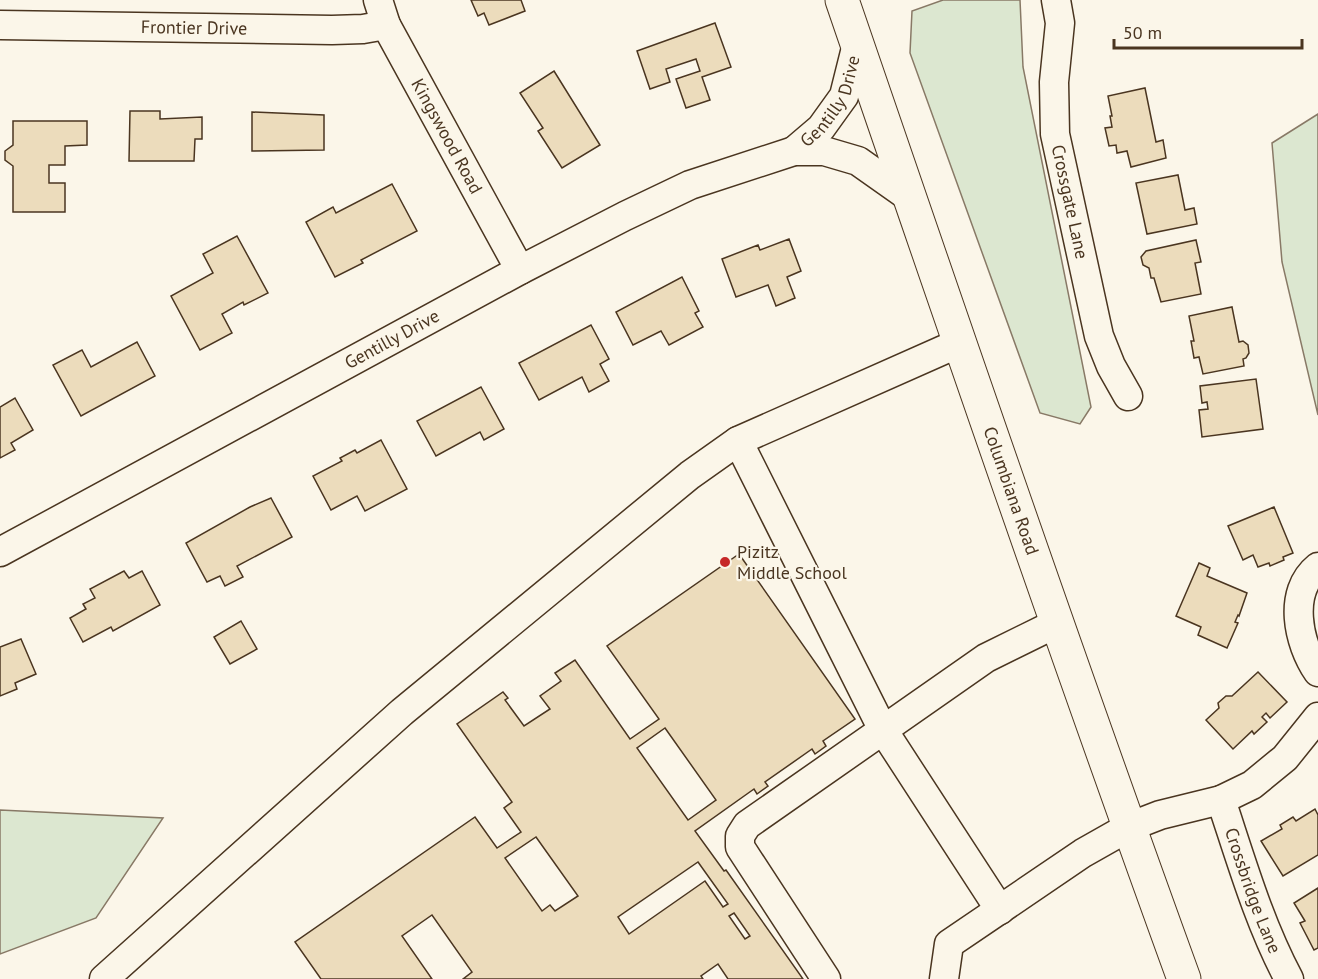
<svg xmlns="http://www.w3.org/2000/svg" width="1318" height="979" font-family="'PT Sans',sans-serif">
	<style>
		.green { fill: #dce7d0; stroke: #887966; stroke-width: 1.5 }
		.building { fill: #ecdcbc; stroke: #4a3520; stroke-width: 1.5; fill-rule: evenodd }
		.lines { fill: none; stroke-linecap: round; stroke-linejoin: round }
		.minor-casing { stroke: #4a3520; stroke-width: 31 }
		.major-casing { stroke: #4a3520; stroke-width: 35 }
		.minor { stroke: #fbf6e9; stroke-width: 28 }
		.major { stroke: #fbf6e9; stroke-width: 33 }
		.poi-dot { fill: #c62828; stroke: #fbf6e9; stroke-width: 2 }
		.labels { text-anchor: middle; stroke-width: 4.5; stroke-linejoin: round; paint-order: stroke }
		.street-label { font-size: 18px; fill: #4a3520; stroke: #fbf6e9 }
		.poi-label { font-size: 18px; fill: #4a3520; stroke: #fbf6e9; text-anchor: start }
	</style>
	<rect width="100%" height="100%" fill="#fbf6e9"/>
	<!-- green -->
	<g class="green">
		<polygon points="943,0 1020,0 1023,67 1091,407 1080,424 1040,413 910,53 912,11"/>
		<polygon points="1318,114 1318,415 1282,262 1272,143"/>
		<polygon points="0,810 163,818 96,918 0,954"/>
	</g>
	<!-- building -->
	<g class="building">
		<polygon points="471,0 521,0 525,11 489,25 484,13 478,16"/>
		<polygon points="715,23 731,67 702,77 710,100 686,108 676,79 700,71 696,59 666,69 670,82 650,89 637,51"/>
		<polygon points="554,71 600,145 562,168 538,131 543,128 520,93"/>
		<polygon points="1145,88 1156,142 1163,140 1166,158 1131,167 1127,151 1117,153 1116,145 1109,146 1105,128 1112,127 1110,116 1112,116 1108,96"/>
		<polygon points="130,111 160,111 160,119 202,117 202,139 195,139 194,161 129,161"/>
		<polygon points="252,112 324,115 324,150 252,151"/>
		<polygon points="13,121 87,121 87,145 65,146 65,165 49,165 49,183 65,183 65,212 13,212 13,166 5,160 5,151 13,145"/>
		<polygon points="1178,175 1185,210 1194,208 1197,224 1147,234 1136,183"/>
		<polygon points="392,184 417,231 361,260 363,263 335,277 306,222 333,207 336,213"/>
		<polygon points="237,236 268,293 244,305 243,302 222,314 232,333 200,350 171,296 213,273 203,254"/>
		<polygon points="789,239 801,271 787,277 795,298 776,306 768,285 736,297 722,259 758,245 760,250"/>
		<polygon points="1196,240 1201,262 1195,263 1201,294 1161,302 1154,278 1151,278 1149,268 1143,265 1141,257 1146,251"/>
		<polygon points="682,277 699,311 695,313 703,327 669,345 661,331 633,345 616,312"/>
		<polygon points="1232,307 1239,342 1243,341 1248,345 1249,353 1246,358 1243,359 1244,366 1203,374 1199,357 1194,358 1191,341 1194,341 1189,316"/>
		<polygon points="591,325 609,359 600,364 609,381 589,392 582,377 539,400 519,363"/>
		<polygon points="137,342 155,376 81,416 53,365 82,350 91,367"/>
		<polygon points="1256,379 1263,429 1202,437 1199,410 1208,409 1207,402 1202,403 1200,386"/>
		<polygon points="481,387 504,429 484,440 480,432 436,456 417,421"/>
		<polygon points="15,398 33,430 11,443 15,450 0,458 0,407"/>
		<polygon points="381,440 407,489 365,511 357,496 331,510 313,476 342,461 340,458 355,450 357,453"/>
		<polygon points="271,498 292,537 237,566 243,577 225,586 220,576 207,582 186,543 250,507"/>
		<polygon points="1274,507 1293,553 1283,557 1284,560 1270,566 1269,563 1258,567 1253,555 1243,560 1228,526"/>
		<path d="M739,554L855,719L823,741L826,746L815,754L812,749L765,782L768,786L757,794L754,789L695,831L724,871L726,870L803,979H728L718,964L701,976L703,979H463L472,972L432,915L402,936L432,979H321L295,942L475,817L497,848L521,832L504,808L512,802L457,724L503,692L508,698L505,700L524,726L550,709L540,696L561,681L555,673L575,660L630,739L659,719L607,646ZM665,728L716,800L688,820L637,748ZM536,837L578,896L555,911L550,905L542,911L505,858ZM698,862L728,904L723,907L705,881L629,934L618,917ZM734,913L750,936L745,939L729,916Z"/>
		<polygon points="1199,563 1210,568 1207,576 1247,593 1239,616 1238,615 1235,622 1238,623 1227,648 1198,635 1201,627 1176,616"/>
		<polygon points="124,571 129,578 142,571 160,605 113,631 111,627 83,642 70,618 86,609 83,604 95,598 90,589"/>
		<polygon points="241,621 257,649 230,664 214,637"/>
		<polygon points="21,639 36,674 15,683 17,689 0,696 0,647"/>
		<polygon points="1258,672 1287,702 1270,718 1266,713 1262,717 1267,722 1254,734 1252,731 1233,749 1206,720 1219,708 1218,703 1226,696 1232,696"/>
		<polygon points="1315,809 1318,815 1318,855 1283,876 1261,841 1282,829 1280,825 1293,817 1296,821"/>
		<polygon points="1318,888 1318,948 1314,950 1300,923 1305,921 1294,903"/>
	</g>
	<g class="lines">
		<defs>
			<g id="minor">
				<path id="s1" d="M378,0L386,25L520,270"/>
				<path id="s2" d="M1056,0L1060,23L1054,82L1055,134L1099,336L1111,366L1128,396"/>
				<path id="s3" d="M0,25L332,30L363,29L386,25"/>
				<path id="s4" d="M794,151L821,128L844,96L857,44"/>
				<polyline points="738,441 883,730 1000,910"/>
				<path id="s5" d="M0,552L520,270L625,216L690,185L794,151H824L858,161L909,197"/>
				<path d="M1318,567C1287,592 1298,643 1318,672"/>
				<path id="s6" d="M1221,800C1241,860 1259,923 1289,979"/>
				<polyline points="104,979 402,712 690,475 738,441 959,343"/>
				<polyline points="826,979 740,847 740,836 747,825 986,658 1057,623"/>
				<polyline points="944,979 949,944 1083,853 1129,827 1160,815 1221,800 1252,785 1285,758 1318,717"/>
			</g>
			<g id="major">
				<path id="s7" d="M842,0C954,327 1066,654 1184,979"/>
			</g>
		</defs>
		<!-- minor casing -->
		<use href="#minor" class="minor-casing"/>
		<!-- major casing -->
		<use href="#major" class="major-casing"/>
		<!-- minor -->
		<use href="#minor" class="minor"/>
		<!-- major -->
		<use href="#major" class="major"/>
	</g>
	<!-- markers -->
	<circle class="poi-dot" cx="725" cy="562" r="6"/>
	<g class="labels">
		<!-- street labels -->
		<g class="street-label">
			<text dy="6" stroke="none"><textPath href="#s3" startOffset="194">Frontier Drive</textPath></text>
			<text dy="6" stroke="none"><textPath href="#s4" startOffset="64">Gentilly Drive</textPath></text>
			<text dy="6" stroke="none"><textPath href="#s1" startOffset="153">Kingswood Road</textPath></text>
			<text dy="6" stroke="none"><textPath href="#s2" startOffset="204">Crossgate Lane</textPath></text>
			<text dy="6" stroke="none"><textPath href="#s5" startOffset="446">Gentilly Drive</textPath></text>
			<text dy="6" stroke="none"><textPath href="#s7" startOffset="519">Columbiana Road</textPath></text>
			<text dy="6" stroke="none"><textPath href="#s6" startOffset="96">Crossbridge Lane</textPath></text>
		</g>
		<!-- poi labels -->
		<g class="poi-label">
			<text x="737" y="558">Pizitz<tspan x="737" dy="21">Middle School</tspan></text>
		</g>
	</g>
	<!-- scale -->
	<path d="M1114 39v9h188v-9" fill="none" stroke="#4a3520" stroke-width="3"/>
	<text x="1123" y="39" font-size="18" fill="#4a3520" stroke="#fbf6e9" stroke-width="4.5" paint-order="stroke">50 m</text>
</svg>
